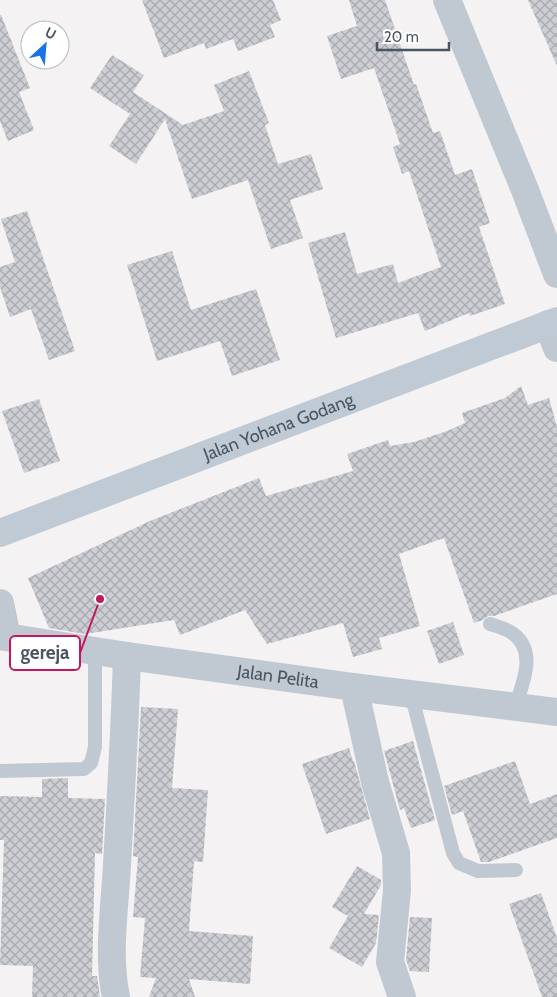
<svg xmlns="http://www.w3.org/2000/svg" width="557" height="997" font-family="Cabin,sans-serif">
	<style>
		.building { fill: url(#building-cross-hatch) }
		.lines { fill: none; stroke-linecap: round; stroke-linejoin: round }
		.service { stroke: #c0c9d1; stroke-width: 14 }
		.minor { stroke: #c0c9d1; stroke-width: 28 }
		.tertiary { stroke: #c0c9d1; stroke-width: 28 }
		.secondary { stroke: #c0cad5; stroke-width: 28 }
		.labels { text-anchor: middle; stroke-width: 4; stroke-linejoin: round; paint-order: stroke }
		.street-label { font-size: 18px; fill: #495560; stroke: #fff }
		.leader { fill: none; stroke: #c2185b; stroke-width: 2 }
		.callout-dot { fill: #c2185b; stroke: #fff; stroke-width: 2 }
		.callout { fill: #fff; stroke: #c2185b; stroke-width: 2 }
		.callout-label { font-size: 19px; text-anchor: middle; font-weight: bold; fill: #495560 }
	</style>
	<defs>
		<pattern id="building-cross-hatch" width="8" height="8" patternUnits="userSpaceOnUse" patternTransform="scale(1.25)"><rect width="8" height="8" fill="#ccced4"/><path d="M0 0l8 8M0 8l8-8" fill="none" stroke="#a8aaaf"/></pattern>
	</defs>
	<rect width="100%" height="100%" fill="#f4f2f2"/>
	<!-- building -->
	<g class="building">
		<polygon points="142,0 273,0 281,20 270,25 275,37 238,51 233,39 206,49 204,43 164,58"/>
		<polygon points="349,0 385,0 414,85 416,84 433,133 440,131 455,175 472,169 490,223 479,227 505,304 470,316 469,313 425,331 418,313 336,338 308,243 345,232 357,274 393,264 398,283 441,267 409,171 402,174 393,147 400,144 374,68 341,79 327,36 357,26"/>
		<polygon points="528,0 557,0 557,66"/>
		<polygon points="0,15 1,15 30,88 19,92 34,130 8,141 0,121"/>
		<polygon points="112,55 144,75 133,92 183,125 224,111 214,85 249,71 269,123 265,125 278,164 311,154 323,189 290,200 303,238 271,249 248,180 192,199 165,119 136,164 109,146 130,114 90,88"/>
		<polygon points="27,211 75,351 49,360 31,309 10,317 0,287 0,267 15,262 1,219"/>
		<polygon points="172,251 191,310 256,289 280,360 232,376 220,341 157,361 127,265"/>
		<polygon points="521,386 528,405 549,398 557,427 557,594 494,616 488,616 483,620 474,623 444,538 399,554 420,626 379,638 382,649 353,657 343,623 267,644 245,610 180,635 174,620 85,634 49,628 28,578 150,521 259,478 266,496 353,471 347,454 388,440 390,446 414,442 447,431 465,423 462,413 505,398"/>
		<polygon points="39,399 60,461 24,473 2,411"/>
		<polygon points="453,622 464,655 439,664 427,631"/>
		<polygon points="141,707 178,709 172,788 208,790 203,862 194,861 189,931 253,936 250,984 189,979 195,997 149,997 156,978 140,977 145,918 133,917 138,857 133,856"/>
		<polygon points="413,741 435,820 411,828 404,808 400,810 384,751"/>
		<polygon points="349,748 353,761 354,761 370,819 326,834 302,764"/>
		<polygon points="515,761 530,804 557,794 557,838 489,862 481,862 463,811 452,815 444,786"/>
		<polygon points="68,778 68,798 105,799 102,854 95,853 92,976 97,976 100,997 32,997 33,966 0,965 4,840 0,840 0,796 42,797 42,779"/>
		<polygon points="357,866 381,880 381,885 364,914 379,915 376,943 362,967 329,948 348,916 332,907"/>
		<polygon points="541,893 557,938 557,997 542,997 509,904"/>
		<polygon points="410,917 432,918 429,972 410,971 406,960"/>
	</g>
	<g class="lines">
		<!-- service -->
		<g class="service">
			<path d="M490,624C496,626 503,628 509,631C539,648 523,683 515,707"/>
			<polyline points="411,694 453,853 459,863 478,871 516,870"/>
			<polyline points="0,771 84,769 91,763 95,747 95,650"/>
		</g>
		<!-- minor -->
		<g class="minor">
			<polyline points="447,0 525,190 557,274"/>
			<polyline points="548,324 557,348"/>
			<polyline points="0,603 7,637"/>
			<polyline points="354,687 375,782 396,853 397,890 390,962 402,997"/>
			<path d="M116,997C107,955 115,907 117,864C121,795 125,725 127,656"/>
		</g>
		<!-- tertiary -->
		<path class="tertiary" id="s1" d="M0,636L127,656L354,687L557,712"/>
		<!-- secondary -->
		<path class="secondary" id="s2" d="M0,533L557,321"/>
	</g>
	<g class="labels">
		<!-- street labels -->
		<g class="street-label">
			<text dy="6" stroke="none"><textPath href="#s2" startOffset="298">Jalan Yohana Godang</textPath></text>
			<text dy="6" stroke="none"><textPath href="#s1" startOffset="281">Jalan Pelita</textPath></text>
		</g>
	</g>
	<!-- callouts -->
	<path class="leader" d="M100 599L80 653"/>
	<circle class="callout-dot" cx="100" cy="599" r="5"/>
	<rect class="callout" x="10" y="636" width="70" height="34" rx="5"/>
	<g class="callout-label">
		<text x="45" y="659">gereja</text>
	</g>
	<!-- north arrow -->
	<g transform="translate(45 45) rotate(26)"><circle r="24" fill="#ffffff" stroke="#b6bbbf"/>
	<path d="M0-4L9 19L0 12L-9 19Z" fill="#1972e7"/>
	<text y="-8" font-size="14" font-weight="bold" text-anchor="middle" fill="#495560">U</text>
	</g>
	<!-- scale -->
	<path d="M377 42v8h72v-8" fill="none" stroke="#495560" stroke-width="2.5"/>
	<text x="384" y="42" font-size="15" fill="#495560" stroke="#ffffff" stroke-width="4" paint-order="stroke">20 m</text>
</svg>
